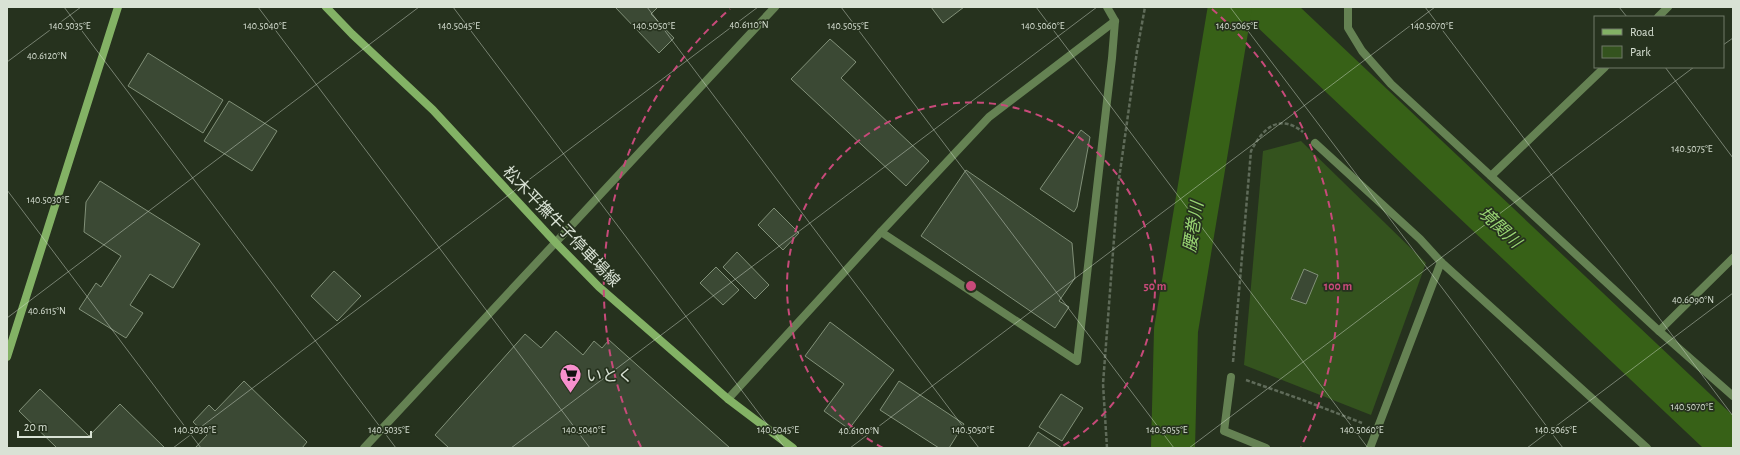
<svg xmlns="http://www.w3.org/2000/svg" width="1740" height="455" font-family="'Alegreya Sans','Noto Sans JP',sans-serif">
	<style>
		.green { fill: #34531e }
		.lines { fill: none; stroke-linecap: round; stroke-linejoin: round }
		.river { stroke: #376117; stroke-width: 44 }
		.building { fill: #3b4934; stroke: #819078 }
		.path { stroke: #5f6b59; stroke-width: 2.5; stroke-dasharray: 4 2; stroke-linecap: butt }
		.minor { stroke: #658253; stroke-width: 8 }
		.tertiary { stroke: #658253; stroke-width: 8 }
		.secondary { stroke: #83b265; stroke-width: 8 }
		.ticks { fill: none; stroke: #d9e2d5; stroke-width: 1; stroke-opacity: 0.45 }
		.ring { fill: none; stroke: #c84a7a; stroke-width: 2; stroke-dasharray: 7 5 }
		.labels { text-anchor: middle; stroke-width: 3.5; stroke-linejoin: round; paint-order: stroke }
		.street-label { font-size: 16px; fill: #d9e2d5; stroke: #26321e }
		.poi-label { font-size: 16px; fill: #d9e2d5; stroke: #26321e; text-anchor: start }
		.water-label { font-size: 17px; font-style: italic; fill: #99d573; stroke: #26321e }
		.ticks-label { font-size: 10px; text-anchor: middle; fill: #d9e2d5; stroke: #26321e; stroke-width: 3.5; stroke-linejoin: round; paint-order: stroke }
		.centre { fill: #c84a7a; stroke: #26321e; stroke-width: 2 }
		.ring-label { font-size: 12px; text-anchor: middle; font-weight: bold; fill: #c84a7a; stroke: #26321e; stroke-width: 3.5; stroke-linejoin: round; paint-order: stroke }
	</style>
	<rect width="100%" height="100%" fill="#26321e"/>
	<!-- green -->
	<polygon class="green" points="1301,141 1426,263 1371,415 1244,365 1263,151"/>
	<g class="lines">
		<!-- river -->
		<g class="river">
			<polyline points="1268,7 1733,446"/>
			<polyline points="1173,448 1176,330 1230,7"/>
		</g>
	</g>
	<!-- building -->
	<g class="building">
		<polygon points="615,7 658,7 651,14 674,38 659,53"/>
		<polygon points="931,7 964,7 943,23"/>
		<polygon points="830,39 856,62 841,78 929,161 906,186 791,79"/>
		<polygon points="148,53 223,100 203,133 128,86"/>
		<polygon points="229,101 277,131 252,171 204,141"/>
		<polygon points="1081,130 1090,137 1077,207 1074,212 1040,189"/>
		<polygon points="966,170 1072,243 1075,278 1059,301 1069,307 1055,328 921,236"/>
		<polygon points="100,181 200,244 173,288 150,274 130,305 143,313 126,338 79,309 96,283 101,287 121,256 84,232 86,202"/>
		<polygon points="774,208 799,233 783,250 758,225"/>
		<polygon points="737,252 769,285 755,299 723,267"/>
		<polygon points="716,267 739,290 723,305 700,283"/>
		<polygon points="1304,269 1318,275 1306,304 1291,299"/>
		<polygon points="334,271 361,296 337,321 311,296"/>
		<polygon points="830,322 894,370 849,429 824,411 844,384 805,356"/>
		<polygon points="556,331 583,355 594,341 602,348 609,340 730,448 449,448 435,435 525,334 541,348"/>
		<polygon points="244,381 307,442 302,448 195,448 207,435 193,422 209,405 215,411"/>
		<polygon points="899,381 964,424 949,448 939,448 880,410"/>
		<polygon points="40,389 89,436 120,404 165,448 57,448 19,411"/>
		<polygon points="1061,394 1083,408 1062,441 1039,427"/>
		<polygon points="1038,432 1062,448 1028,448"/>
	</g>
	<g class="lines">
		<!-- path -->
		<g class="path">
			<path d="M1233,362L1251,151C1263,128 1279,113 1303,132"/>
			<polyline points="1246,380 1303,400 1362,423"/>
			<polyline points="1107,448 1103,384 1118,186 1137,51 1145,7"/>
		</g>
		<!-- minor -->
		<g class="minor">
			<polyline points="1348,7 1348,28 1362,51 1391,84 1659,331 1733,258"/>
			<polyline points="1658,17 1668,7"/>
			<polyline points="1315,143 1420,239 1441,262 1647,448"/>
			<polyline points="1491,176 1605,67"/>
			<polyline points="881,232 1077,361 1112,58 1115,21 1107,7"/>
			<polyline points="1659,331 1733,396"/>
			<polyline points="1231,377 1224,431 1266,448"/>
			<polyline points="728,399 881,232 989,117 1115,21"/>
			<polyline points="1370,448 1441,262"/>
		</g>
		<!-- tertiary -->
		<polyline class="tertiary" points="364,448 775,7"/>
		<!-- secondary -->
		<g class="secondary">
			<polyline points="326,7 352,34 433,110 556,243 599,287 728,399 793,448"/>
			<polyline points="7,357 118,7"/>
		</g>
	</g>
	<!-- ticks -->
	<path class="ticks" d="M64,7L396,448M258,7L590,448M453,7L785,448M647,7L979,448M841,7L1174,448M1036,7L1368,448M1230,7L1563,448M1425,7L1733,416M1619,7L1627,17M1723,45L1733,38M7,62L81,7M1665,67L1733,158M7,190L201,448M7,318L419,7M173,448L758,7M511,448L1097,7M850,448L1435,7M1189,448L1694,67M1527,448L1733,293"/>
	<!-- distance rings -->
	<g class="ring">
		<path d="M883 448A184 184 0 1 1 1059 448"/>
		<path d="M641 447A367 367 0 0 1 730 9M1212 9A367 367 0 0 1 1301 447"/>
	</g>
	<!-- icons -->
	<defs>
		<symbol id="supermarket-pin" viewBox="-11 -11 22 30"><path d="M0 17L-7.5 6A9.5 9.5 0 1 1 7.5 6Z" fill="#f790cd" stroke="#26321e"/><path d="M-6-5.5h2.5l.6 2H6L4.5 2H-2.5L-4.4-4H-6ZM-1.5 3.2a1.3 1.3 0 1 0 .1 0ZM3 3.2a1.3 1.3 0 1 0 .1 0Z" fill="#111"/></symbol>
	</defs>
	<g fill-rule="evenodd">
		<use href="#supermarket-pin" x="558" y="362" width="25" height="34"/>
	</g>
	<g class="labels">
		<!-- street labels -->
		<g class="street-label">
			<text transform="translate(562 226) rotate(46)" y="6">松木平撫牛子停車場線</text>
		</g>
		<!-- poi labels -->
		<g class="poi-label">
			<text x="586" y="381">いとく</text>
		</g>
		<!-- water labels -->
		<g class="water-label">
			<text transform="translate(1193 227) rotate(-81)" y="6">腰巻川</text>
			<text transform="translate(1500 227) rotate(43)" y="6">境関川</text>
		</g>
	</g>
	<g class="ticks-label">
		<text x="749" y="28">40.6110°N</text>
		<text x="70" y="29">140.5035°E</text>
		<text x="265" y="29">140.5040°E</text>
		<text x="459" y="29">140.5045°E</text>
		<text x="654" y="29">140.5050°E</text>
		<text x="848" y="29">140.5055°E</text>
		<text x="1043" y="29">140.5060°E</text>
		<text x="1237" y="29">140.5065°E</text>
		<text x="1432" y="29">140.5070°E</text>
		<text x="47" y="59">40.6120°N</text>
		<text x="1692" y="152">140.5075°E</text>
		<text x="48" y="203">140.5030°E</text>
		<text x="1693" y="303">40.6090°N</text>
		<text x="47" y="314">40.6115°N</text>
		<text x="1692" y="410">140.5070°E</text>
		<text x="195" y="433">140.5030°E</text>
		<text x="389" y="433">140.5035°E</text>
		<text x="584" y="433">140.5040°E</text>
		<text x="778" y="433">140.5045°E</text>
		<text x="973" y="433">140.5050°E</text>
		<text x="1167" y="433">140.5055°E</text>
		<text x="1362" y="433">140.5060°E</text>
		<text x="1556" y="433">140.5065°E</text>
		<text x="859" y="434">40.6100°N</text>
	</g>
	<circle cx="971" cy="286" r="6" class="centre"/>
	<g class="ring-label">
		<text x="1155" y="290">50 m</text>
		<text x="1338" y="290">100 m</text>
	</g>
	<!-- border -->
	<rect width="1740" height="455" fill="none" stroke="#d9e2d5" stroke-width="16"/>
	<!-- legend -->
	<rect x="1594" y="16" width="130" height="52" fill="#26321e" stroke="#6e7867"/>
	<rect x="1602" y="29" width="20" height="6" fill="#83b265" stroke="#6e7867"/>
	<text x="1630" y="36" font-size="12" fill="#d9e2d5">Road</text>
	<rect x="1602" y="46" width="20" height="12" fill="#34531e" stroke="#6e7867"/>
	<text x="1630" y="56" font-size="12" fill="#d9e2d5">Park</text>
	<!-- scale -->
	<path d="M18 431v6h73v-6" fill="none" stroke="#d9e2d5" stroke-width="2"/>
	<text x="24" y="431" font-size="12" fill="#d9e2d5" stroke="#26321e" stroke-width="3" paint-order="stroke">20 m</text>
</svg>
